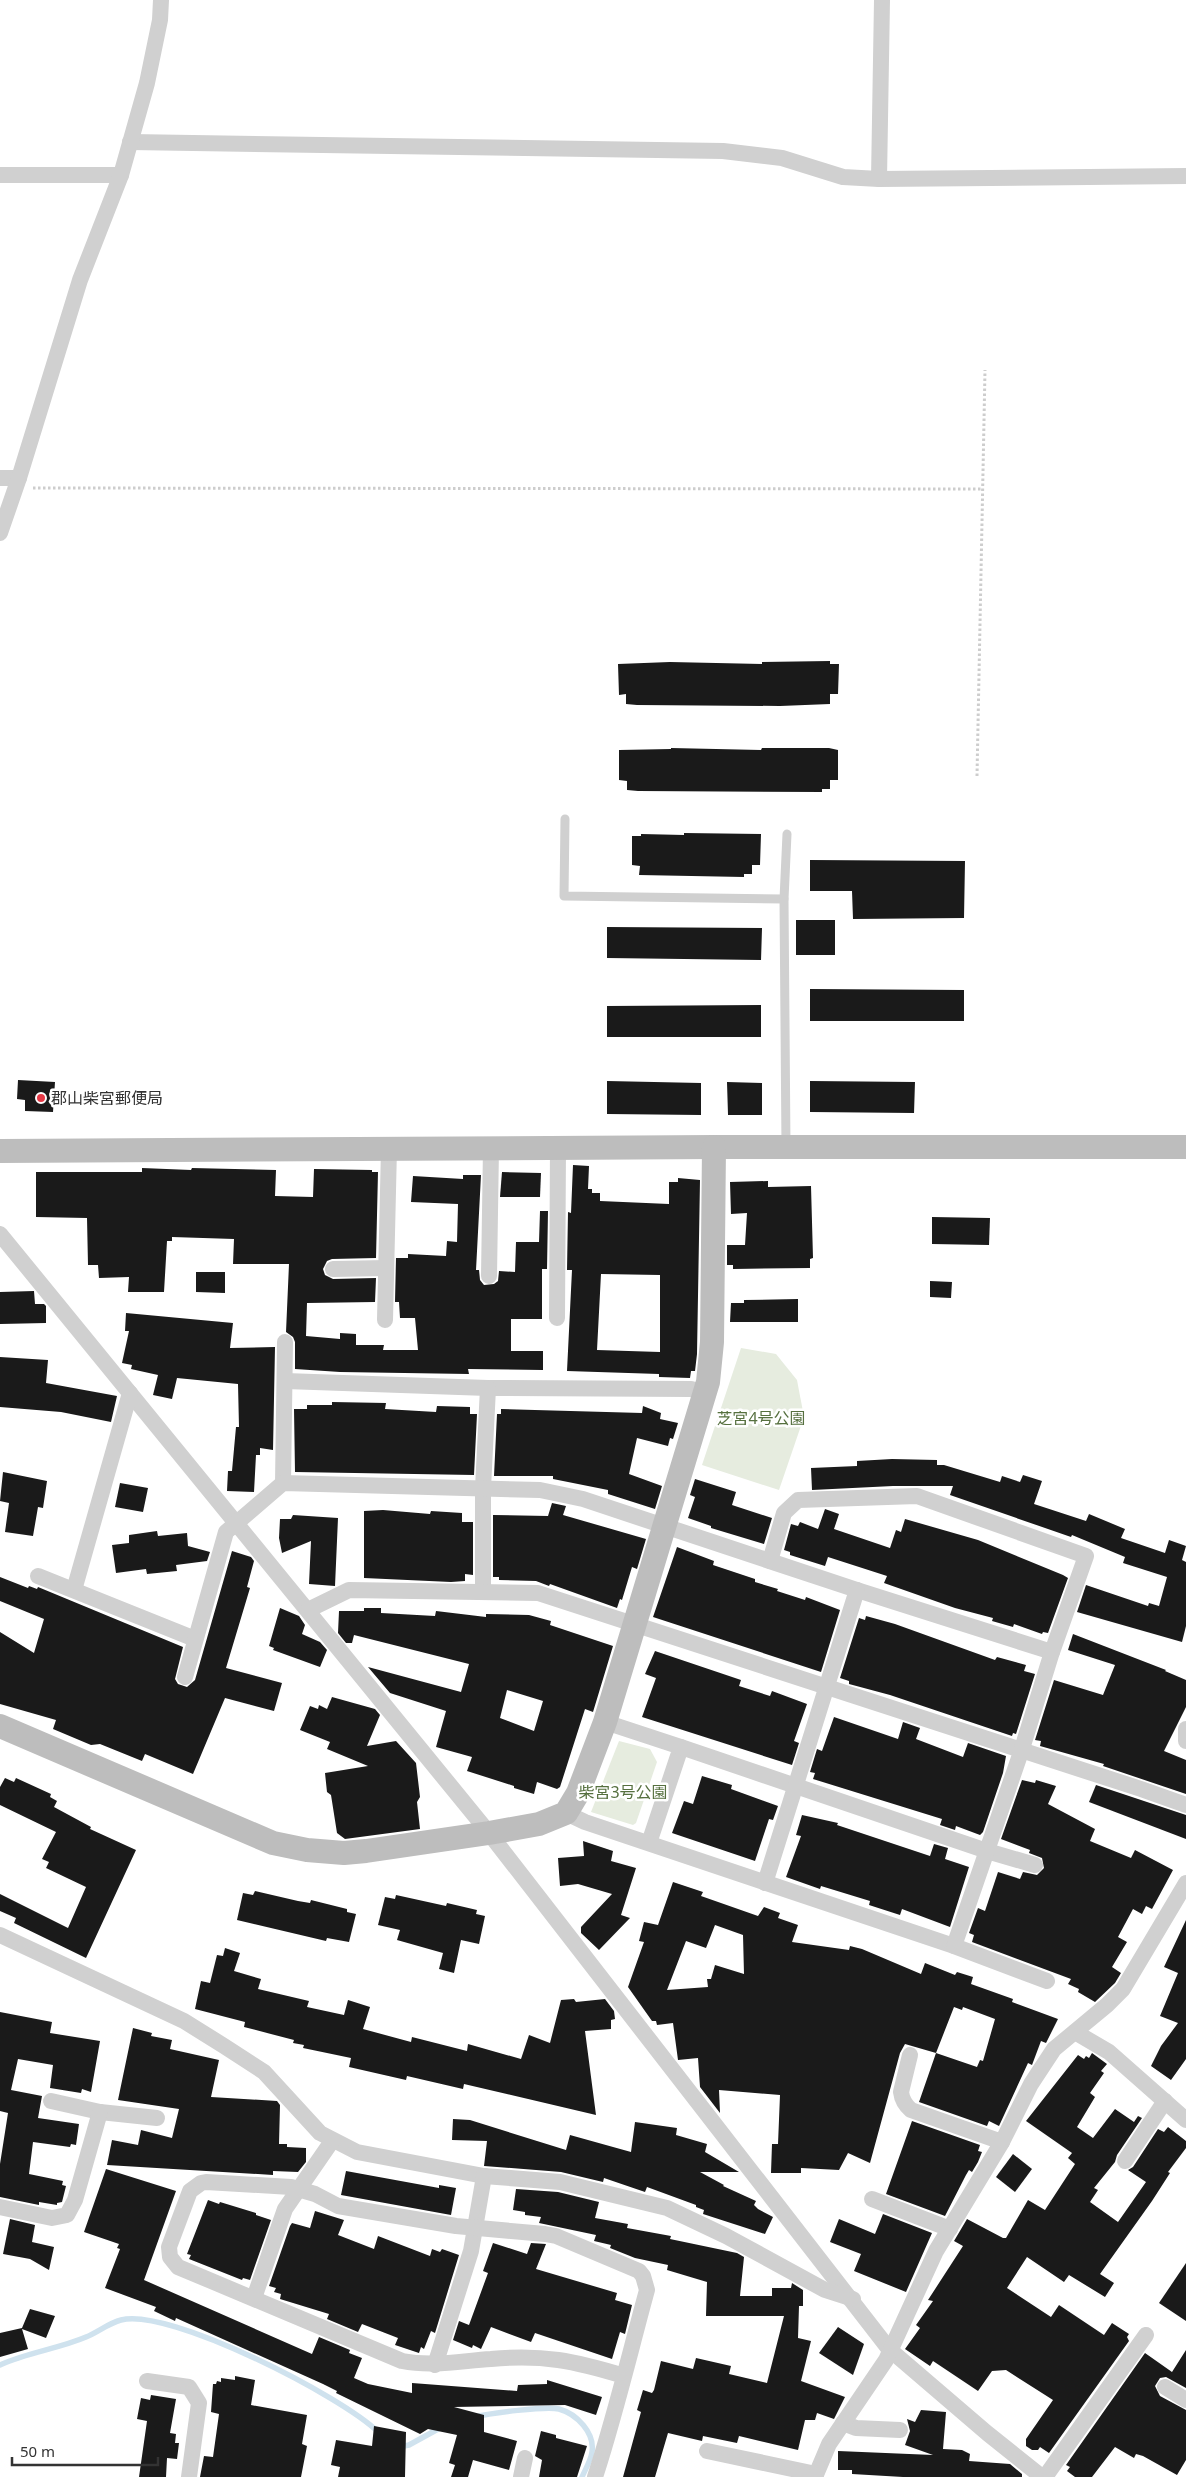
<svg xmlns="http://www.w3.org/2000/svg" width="1186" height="2477" font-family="'Noto Sans','Noto Sans JP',sans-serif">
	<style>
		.green { fill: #e6ecdf }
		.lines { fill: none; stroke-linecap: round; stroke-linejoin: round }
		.stream { stroke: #cfe2ee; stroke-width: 5.5 }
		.building { fill: #1a1a1a; fill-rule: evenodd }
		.path { stroke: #cdcdcd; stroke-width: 3; stroke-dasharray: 2.5 2.5; stroke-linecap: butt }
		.lane { stroke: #d0d0d0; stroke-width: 9 }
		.street { stroke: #d0d0d0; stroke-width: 16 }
		.secondary { stroke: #bdbdbd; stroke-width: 24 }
		.poi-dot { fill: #e63946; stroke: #fff; stroke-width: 2 }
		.labels { text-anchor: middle; stroke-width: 5; stroke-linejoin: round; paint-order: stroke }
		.poi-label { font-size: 16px; fill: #333; stroke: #fff; text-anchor: start }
		.park-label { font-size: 16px; fill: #56703f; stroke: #fff }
	</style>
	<rect width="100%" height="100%" fill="#fff"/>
	<!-- green -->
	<g class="green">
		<polygon points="741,1348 776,1354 797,1380 804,1417 779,1490 702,1465"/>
		<polygon points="619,1741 650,1749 657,1762 636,1823 633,1825 591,1812"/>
	</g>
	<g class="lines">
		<!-- stream -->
		<g class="stream">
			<path d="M0,2365C28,2352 58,2349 86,2337C98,2332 109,2323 121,2320C169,2307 343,2397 378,2432"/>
			<path d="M475,2417C490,2413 546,2406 559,2409C577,2414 595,2433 592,2452C591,2460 585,2470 582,2477"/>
			<polyline points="399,2447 409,2445 440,2428"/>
		</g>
	</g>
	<!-- building -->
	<g class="building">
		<polygon points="830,661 830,664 839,664 838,694 830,694 830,704 780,706 637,705 626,704 626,694 619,695 618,664 670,662 762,664 762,662"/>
		<polygon points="671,748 761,750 762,748 829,748 838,750 838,780 830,780 830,789 822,789 822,792 638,791 627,790 627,781 619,780 619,750 671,749"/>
		<polygon points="684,833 761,834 760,865 752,865 752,874 744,874 744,877 639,875 640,866 632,865 632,836 641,836 641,834 684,835"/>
		<polygon points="810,860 965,861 964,918 853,919 852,891 810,891"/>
		<rect x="796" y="920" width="39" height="35"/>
		<polygon points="607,927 762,928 761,960 607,958"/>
		<polygon points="810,989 964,990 964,1021 810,1021"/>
		<polygon points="761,1005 761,1037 607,1037 607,1006"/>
		<polygon points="18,1080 55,1082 53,1112 25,1111 25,1100 17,1099"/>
		<polygon points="607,1081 701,1083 701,1115 607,1114"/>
		<polygon points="810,1081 915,1082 914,1113 810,1112"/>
		<polygon points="727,1082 762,1083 762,1115 728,1115"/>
		<path d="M573,1165L589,1166L588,1189H592V1193H600V1201L669,1204V1182H678V1178L700,1180L697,1354L695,1371H691L690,1378L659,1377V1374L567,1371L572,1270H567L568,1212L571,1213ZM601,1274L660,1275V1352L597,1350Z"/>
		<polygon points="142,1168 191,1170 192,1168 276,1170 275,1196 313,1197 314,1169 372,1170 372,1172 378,1172 376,1258 332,1259 327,1261 323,1269 325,1275 333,1279 376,1278 375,1302 307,1303 306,1336 340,1339 340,1333 356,1334 356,1345 384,1345 383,1350 418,1350 415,1318 400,1318 399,1302 395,1302 396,1258 408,1258 408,1254 446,1256 447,1241 457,1242 458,1204 411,1202 413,1176 463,1179 463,1175 481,1175 476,1270 479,1270 480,1280 484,1285 494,1284 498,1281 499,1271 515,1272 516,1242 539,1242 540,1211 548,1211 547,1269 542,1269 542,1319 511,1319 511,1351 543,1351 543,1370 468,1369 469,1374 340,1372 295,1369 295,1342 293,1337 286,1332 289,1264 233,1264 234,1239 172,1237 172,1241 167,1241 164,1292 128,1292 129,1277 99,1278 98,1265 88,1265 87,1218 36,1217 36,1172 142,1172"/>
		<polygon points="502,1172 541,1173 540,1197 500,1197"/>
		<polygon points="768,1181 768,1187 811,1186 813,1258 810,1259 810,1268 733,1269 733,1265 727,1265 727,1245 745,1245 747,1213 731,1214 730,1182"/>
		<polygon points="932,1217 990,1218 989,1245 932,1244"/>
		<polygon points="196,1272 225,1272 225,1293 196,1292"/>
		<polygon points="930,1281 952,1282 951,1298 930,1297"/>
		<polygon points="34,1291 35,1304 44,1304 46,1306 46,1323 0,1324 0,1292"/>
		<polygon points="798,1299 798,1322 730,1322 731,1303 744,1303 744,1300"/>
		<polygon points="126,1313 233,1323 230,1348 275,1347 273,1450 260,1448 260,1455 256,1455 254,1492 227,1491 228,1471 232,1471 236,1427 239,1427 238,1384 177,1378 172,1399 153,1395 158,1375 131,1369 132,1365 122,1363 129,1331 125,1331"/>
		<polygon points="0,1357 48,1360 46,1383 117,1396 111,1422 61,1412 0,1407"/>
		<polygon points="332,1402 386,1403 385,1409 436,1412 437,1406 470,1407 470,1414 477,1414 474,1475 295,1472 294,1409 307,1409 307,1405 332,1405"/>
		<polygon points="643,1406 661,1413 660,1419 678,1423 673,1439 670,1438 668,1446 637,1438 629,1474 662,1486 655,1509 608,1494 608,1490 553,1479 553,1476 494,1476 497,1414 501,1414 501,1409 642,1413"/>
		<polygon points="892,1459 937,1460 937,1465 944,1465 1000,1482 1002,1476 1020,1482 1023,1475 1042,1481 1034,1504 1086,1521 1089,1514 1125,1529 1121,1538 1165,1553 1169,1540 1186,1546 1182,1560 1186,1562 1186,1626 1182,1642 1077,1612 1086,1585 1148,1606 1149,1603 1159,1606 1167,1577 1123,1563 1125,1557 1072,1535 1071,1537 950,1495 953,1486 893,1486 812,1490 811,1468 857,1466 857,1461"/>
		<polygon points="3,1472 47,1481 43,1508 38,1507 33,1536 5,1532 9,1503 0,1501"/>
		<polygon points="695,1479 736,1492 732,1505 772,1518 764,1544 711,1528 711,1526 688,1518 695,1497 690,1495"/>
		<polygon points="120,1483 148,1488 143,1512 115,1507"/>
		<polygon points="552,1503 566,1506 563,1515 646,1539 637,1569 632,1567 622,1600 620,1599 617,1608 550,1584 549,1586 536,1581 499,1580 499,1577 493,1577 493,1515 548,1516"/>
		<polygon points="825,1509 839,1514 834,1529 890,1548 896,1530 901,1532 905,1519 978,1540 1063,1575 1068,1578 1048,1633 1043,1632 1042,1634 1014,1624 1013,1627 992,1621 993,1618 955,1608 884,1583 887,1576 828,1557 825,1566 790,1555 790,1552 784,1550 791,1524 798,1526 800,1522 818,1529"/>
		<polygon points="383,1510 430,1514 431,1511 462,1513 462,1522 473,1522 473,1575 465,1574 465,1581 451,1582 364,1578 364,1511"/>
		<polygon points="293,1515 338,1518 335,1586 309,1584 311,1541 282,1553 279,1538 280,1519 291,1519"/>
		<polygon points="157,1531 158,1536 187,1533 188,1546 210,1552 207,1561 176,1565 177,1571 147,1574 146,1569 116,1573 112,1545 129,1543 129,1535"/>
		<polygon points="677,1547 714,1561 713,1565 755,1579 755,1582 778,1589 777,1591 805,1600 806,1597 840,1610 821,1672 653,1617"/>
		<polygon points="232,1551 251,1557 254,1561 247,1587 250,1588 226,1668 282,1683 274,1711 225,1698 193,1774 145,1754 142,1761 100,1744 91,1745 53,1729 56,1720 0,1704 0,1632 34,1653 44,1619 0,1601 0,1577 28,1588 29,1586 37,1589 38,1587 183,1647 175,1679 178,1684 187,1687 195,1680"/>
		<polygon points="280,1608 299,1616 305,1625 302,1634 320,1642 327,1650 320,1667 273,1650 274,1648 269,1646"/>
		<path d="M364,1608H381V1613L435,1616L436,1611L486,1617V1614L529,1615L551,1621L550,1625L613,1646L593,1712L585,1709L560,1787L557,1789L537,1782L534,1794L514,1788V1786L467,1771L472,1757L436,1747L446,1711L390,1693L368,1667L461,1692L469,1664L354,1635L352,1643H346L338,1633L339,1611H364ZM507,1690L543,1701L534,1731L500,1718Z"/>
		<polygon points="866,1616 895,1624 995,1660 997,1657 1026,1665 1024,1671 1035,1674 1016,1734 1013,1733 1012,1736 890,1695 849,1684 849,1681 840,1678 859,1618 865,1620"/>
		<polygon points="1073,1634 1166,1670 1165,1671 1186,1680 1186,1707 1164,1751 1186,1760 1186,1794 1103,1766 1104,1764 1040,1746 1041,1741 1035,1740 1054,1680 1103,1695 1115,1665 1068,1650"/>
		<polygon points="655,1651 741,1680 739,1686 770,1696 772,1691 807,1704 794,1741 799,1743 792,1765 642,1717 656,1678 645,1674"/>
		<polygon points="332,1697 375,1709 380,1715 367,1746 396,1741 416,1763 420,1797 417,1802 420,1829 345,1839 337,1833 331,1795 327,1792 325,1773 368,1766 327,1749 330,1742 300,1730 310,1706 318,1709 319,1705 327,1709"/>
		<polygon points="834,1717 898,1739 903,1722 920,1728 916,1739 963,1757 968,1743 1006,1756 1003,1773 983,1832 980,1835 956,1826 955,1830 940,1825 942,1819 813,1779 815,1773 810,1772 817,1749 822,1751"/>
		<polygon points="702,1776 732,1785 731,1789 778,1806 773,1820 769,1819 755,1861 672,1833 684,1801 693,1804"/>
		<polygon points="5,1778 14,1782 16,1778 51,1794 50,1797 57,1801 54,1807 91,1827 90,1829 136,1850 86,1958 14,1923 16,1918 0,1911 0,1894 68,1928 86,1887 46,1868 49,1862 42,1859 56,1832 0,1805 0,1787"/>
		<polygon points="1022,1780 1035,1783 1036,1780 1056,1786 1048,1804 1095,1829 1090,1841 1131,1858 1135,1850 1173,1870 1152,1909 1146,1906 1142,1914 1133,1909 1118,1937 1127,1942 1112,1967 1121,1973 1115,1983 1095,2002 1078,1992 1079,1989 1068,1984 1071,1979 972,1942 974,1935 969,1933 978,1908 985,1911 998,1872 1020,1879 1023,1872 1037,1875 1044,1868 1042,1858 1029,1853 1030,1850 1001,1839"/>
		<polygon points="1096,1785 1186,1815 1186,1839 1089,1802"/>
		<polygon points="802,1815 838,1823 837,1825 930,1856 934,1844 948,1848 945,1859 969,1867 950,1927 902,1909 900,1915 869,1905 870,1901 821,1886 820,1889 786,1877 801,1836 796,1835"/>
		<polygon points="583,1841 613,1851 611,1861 636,1868 621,1915 630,1918 599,1950 581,1933 581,1927 612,1894 578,1884 560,1886 558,1858 584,1856"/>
		<path d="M673,1882L703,1892L701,1896L758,1916L764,1907L780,1913L778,1918L798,1925L792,1942L849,1950L850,1946L862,1949L921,1974L925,1963L955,1975L957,1972L973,1977L971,1984L1013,1999L1012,2002L1058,2019L1046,2043L1041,2041L1032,2065L1028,2063L999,2126L989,2121L987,2126L919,2102L936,2053L905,2044L900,2053L870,2163L848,2153L839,2170L801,2168V2173H771L772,2144H778L780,2095L719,2090L720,2113L700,2087L698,2058L678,2060L673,2023L657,2025L656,2021H652L628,1987L644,1942L639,1941L644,1922L658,1925ZM715,1925L743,1935L744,1974L715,1965L711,1979H707L708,1987L667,1990L686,1941L706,1948ZM954,2007L962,2010L963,2007L995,2019L983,2061L980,2060L977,2067L936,2053Z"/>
		<polygon points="255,1891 298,1901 310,1903 311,1900 347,1909 347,1912 356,1914 349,1942 327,1938 326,1941 237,1920 243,1893 253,1895"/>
		<polygon points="396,1895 446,1906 447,1903 477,1910 476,1914 485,1916 479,1944 461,1940 454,1973 439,1969 443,1953 397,1940 400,1930 378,1925 385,1897 395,1899"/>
		<polygon points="1186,1920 1186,2059 1171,2080 1151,2066 1161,2046 1178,2023 1160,2016 1178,1973 1164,1967"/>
		<polygon points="225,1948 240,1953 234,1971 261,1979 258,1989 309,2001 307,2007 344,2015 348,2000 370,2007 363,2029 411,2042 412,2037 467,2051 468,2044 521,2059 529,2035 550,2043 561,2000 574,1999 576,2002 605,1999 614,2011 615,2019 611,2020 611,2029 585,2031 596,2115 464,2084 463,2089 407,2076 406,2080 349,2067 351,2058 303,2048 304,2045 293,2043 294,2040 244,2027 245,2022 195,2009 201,1981 210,1983 217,1955 223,1956"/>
		<polygon points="0,2012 52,2022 50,2033 100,2041 91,2092 82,2089 81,2093 50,2088 53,2065 18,2059 11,2090 42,2096 38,2118 79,2124 76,2145 71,2144 70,2147 33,2142 29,2174 63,2181 62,2185 66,2186 62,2202 57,2203 57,2205 39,2202 39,2205 0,2197 0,2164 8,2113 0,2111"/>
		<polygon points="133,2028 152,2033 151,2036 172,2040 170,2049 219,2060 211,2097 277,2101 280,2105 279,2144 287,2144 287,2147 306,2148 306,2162 298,2172 273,2171 273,2175 107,2165 112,2140 138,2145 141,2130 172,2138 179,2109 118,2100"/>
		<polygon points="1092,2053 1107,2064 1101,2071 1104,2073 1090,2093 1095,2097 1077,2127 1093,2138 1115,2109 1134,2122 1138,2116 1142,2118 1117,2155 1115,2162 1094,2188 1098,2190 1090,2202 1118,2222 1146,2182 1128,2170 1133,2167 1158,2129 1164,2132 1168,2127 1186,2141 1186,2148 1168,2172 1170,2173 1152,2201 1100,2274 1114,2283 1105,2297 1069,2275 1064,2282 1027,2257 1007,2288 1051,2317 1059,2305 1104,2335 1112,2323 1129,2334 1127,2337 1129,2341 1049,2453 1040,2447 1038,2450 1032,2450 1026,2446 1026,2439 1053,2400 1006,2370 992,2371 978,2391 933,2361 930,2366 905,2349 920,2328 916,2325 933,2301 928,2300 963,2246 954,2241 967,2219 1003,2238 1006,2238 1028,2200 1045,2210 1075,2164 1068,2158 1072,2153 1026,2121 1078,2055 1084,2059 1086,2056 1089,2058"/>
		<polygon points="453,2119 470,2120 566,2150 570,2135 631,2152 635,2122 677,2128 676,2135 707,2144 705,2152 739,2172 700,2172 724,2185 723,2186 756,2201 754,2205 758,2209 773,2217 765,2234 703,2214 704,2210 696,2207 696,2205 647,2187 645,2192 604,2178 603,2182 561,2172 484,2166 487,2141 452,2140"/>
		<polygon points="912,2121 980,2145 978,2151 982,2152 978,2162 972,2172 969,2170 966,2175 945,2216 886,2194"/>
		<polygon points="1013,2154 1032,2169 1015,2192 996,2177"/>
		<polygon points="106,2169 176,2191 144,2280 312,2354 319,2337 350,2350 349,2353 362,2358 354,2378 368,2384 412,2393 412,2383 517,2391 518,2385 547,2384 547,2380 602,2397 596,2415 565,2405 454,2407 484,2415 484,2432 517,2441 509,2470 473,2460 468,2477 451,2477 455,2465 449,2463 457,2435 428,2429 420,2434 336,2393 337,2391 323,2384 176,2318 175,2321 154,2311 156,2307 105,2288 120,2249 117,2248 119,2244 84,2232"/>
		<polygon points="346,2171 439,2188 439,2185 456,2188 451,2215 341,2195"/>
		<polygon points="516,2189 558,2192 599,2202 595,2218 628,2224 627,2228 671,2236 670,2239 737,2253 744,2257 740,2296 772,2296 772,2288 791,2288 792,2283 803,2290 803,2306 799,2306 798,2338 811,2341 801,2381 845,2397 834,2419 817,2413 815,2420 805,2420 798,2450 739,2436 737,2443 703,2436 702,2441 668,2433 655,2477 623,2477 641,2412 637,2410 643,2390 652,2393 654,2390 661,2361 693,2369 696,2358 731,2366 729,2374 767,2383 784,2316 706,2316 707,2282 667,2270 668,2265 635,2258 610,2248 611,2245 594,2241 596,2235 539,2223 541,2217 525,2215 525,2212 513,2210"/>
		<polygon points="208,2200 219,2204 220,2202 256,2213 256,2215 271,2220 250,2280 243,2278 242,2280 189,2259 191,2255 187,2254"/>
		<polygon points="315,2211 344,2220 338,2235 374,2249 378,2236 430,2256 432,2249 440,2252 442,2249 459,2255 435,2333 431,2331 424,2349 421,2347 419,2353 395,2345 398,2338 362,2324 358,2332 327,2319 329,2314 280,2299 281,2294 274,2292 276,2288 269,2286 290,2226 292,2223 310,2228"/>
		<polygon points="883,2214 932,2233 906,2292 854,2271 861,2254 830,2242 839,2219 875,2234"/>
		<polygon points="10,2219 35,2225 32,2242 54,2247 49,2270 30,2259 3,2254"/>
		<polygon points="493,2243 527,2254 531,2243 546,2244 536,2269 617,2293 615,2300 632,2305 625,2334 620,2332 612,2359 535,2333 531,2342 491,2327 481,2349 473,2345 472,2348 453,2340 459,2321 469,2325 488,2273 483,2271"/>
		<polygon points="1186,2263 1186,2321 1159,2303"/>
		<polygon points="30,2309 55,2316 46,2338 22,2329 28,2349 0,2357 0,2333 22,2328"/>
		<polygon points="838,2327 864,2344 853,2375 819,2353"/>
		<polygon points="1186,2350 1186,2388 1166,2377 1160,2378 1155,2386 1160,2396 1186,2410 1186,2460 1177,2475 1143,2456 1136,2454 1134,2458 1115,2447 1092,2477 1075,2477 1067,2471 1070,2467 1066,2465 1145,2353 1172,2372"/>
		<polygon points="235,2376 255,2380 251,2405 307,2415 302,2444 307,2446 301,2477 200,2477 204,2456 213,2457 219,2414 211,2412 213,2384 216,2384 217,2381 221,2382 221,2378 235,2380"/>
		<polygon points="151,2395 176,2399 170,2433 176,2434 175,2443 179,2443 177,2459 167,2458 166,2477 139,2477 147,2421 137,2419 141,2398 150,2400"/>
		<polygon points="921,2410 946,2412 943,2449 962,2450 970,2454 969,2461 1010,2464 1022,2474 1022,2477 903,2477 852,2474 852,2470 838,2470 838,2451 933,2455 905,2445 910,2431 907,2419 915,2422"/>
		<polygon points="374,2426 406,2432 405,2477 338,2477 340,2467 331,2465 336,2440 372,2446"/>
		<polygon points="541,2431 556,2435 556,2438 587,2446 577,2477 539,2477 542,2460 535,2456"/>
	</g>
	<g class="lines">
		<!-- path -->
		<g class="path">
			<polyline points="33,488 982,489"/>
			<polyline points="977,776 985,370"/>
		</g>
		<!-- lane -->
		<g class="lane">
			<polyline points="565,819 564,896 784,899"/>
			<polyline points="786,1147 784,899 787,834"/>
		</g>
		<!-- street -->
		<g class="street">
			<polyline points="130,142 723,151 782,158 843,177 879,179 1186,176"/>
			<polyline points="0,175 121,175"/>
			<polyline points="879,179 882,0"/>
			<polyline points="0,478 19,478"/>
			<polyline points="0,533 19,478 80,280 121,175 147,83 160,20 161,0"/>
			<polyline points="0,1234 489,1833 889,2349 987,2433 1042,2477"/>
			<polyline points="333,1269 386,1268"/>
			<polyline points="489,1276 491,1148"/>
			<polyline points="557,1318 558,1147"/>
			<polyline points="385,1320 389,1148"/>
			<polyline points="285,1381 488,1388 691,1389 706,1393"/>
			<polyline points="283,1483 285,1342"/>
			<polyline points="38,1576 195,1639"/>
			<polyline points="74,1590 130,1393"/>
			<polyline points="483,1591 483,1488 488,1388"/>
			<polyline points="308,1610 349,1590 538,1593 1141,1789 1186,1805"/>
			<polyline points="185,1677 226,1532 283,1483 540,1490 583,1499 857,1590 1052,1652"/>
			<polyline points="605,1722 681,1747 649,1843"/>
			<polyline points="1186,1729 1186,1741"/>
			<polyline points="681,1747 987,1851 1035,1865"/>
			<polyline points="566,1813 585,1822 954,1946 1021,1752 1052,1652 1086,1556 917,1496 798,1500 784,1513 770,1561"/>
			<polyline points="765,1883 857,1590"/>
			<polyline points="0,1935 184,2021 224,2046 264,2072 320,2133 357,2152 484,2176 560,2182 667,2208 726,2236 825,2290 853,2299"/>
			<polyline points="954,1946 1047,1981"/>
			<polyline points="1075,2032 1109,2052 1186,2120"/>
			<path d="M910,2055L901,2092C902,2100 905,2105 911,2110L1002,2142"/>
			<polyline points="51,2101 100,2112 157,2118"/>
			<polyline points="1125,2161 1165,2101"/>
			<polyline points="872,2199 950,2229"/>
			<polyline points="0,2207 52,2218 67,2215 75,2200 100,2112"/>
			<polyline points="254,2298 285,2209 332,2141"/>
			<polyline points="435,2365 471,2251 484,2176"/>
			<polyline points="147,2381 189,2387 199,2403 189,2477"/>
			<polyline points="1165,2387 1186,2400"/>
			<polyline points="843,2423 856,2428 900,2430"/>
			<polyline points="707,2451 816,2474"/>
			<polyline points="521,2477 525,2458"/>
			<path d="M595,2477C615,2416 630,2352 647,2290L643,2276L639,2271L556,2236L545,2234L456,2226L338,2206L315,2194L291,2187L206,2182L201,2183L190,2191L169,2247L170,2257L178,2267L402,2361C432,2367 460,2361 491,2359C542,2354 575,2361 624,2376"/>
			<polyline points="815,2477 829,2444 886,2360 936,2251 1002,2142 1031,2084 1054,2049 1107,2005 1123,1989 1186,1883"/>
			<polyline points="1045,2477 1146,2335"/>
		</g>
		<!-- secondary -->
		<g class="secondary">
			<polyline points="0,1151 714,1147 1186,1147"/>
			<polyline points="0,1726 273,1843 307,1850 344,1853 366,1851 489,1833 539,1824 566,1813 578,1793 605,1722 708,1382 712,1342 714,1147"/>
		</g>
	</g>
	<!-- markers -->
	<circle class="poi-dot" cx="41" cy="1098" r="5"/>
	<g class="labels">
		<!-- poi labels -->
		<g class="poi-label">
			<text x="51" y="1104">郡山柴宮郵便局</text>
		</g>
		<!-- park labels -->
		<g class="park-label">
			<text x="761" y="1424">芝宮4号公園</text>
			<text x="623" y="1798">柴宮3号公園</text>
		</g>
	</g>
	<!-- scale -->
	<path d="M12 2457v8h146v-8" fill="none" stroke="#333333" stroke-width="2.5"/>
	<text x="20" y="2457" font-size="15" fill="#333333" stroke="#ffffff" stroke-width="4" paint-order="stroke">50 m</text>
</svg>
